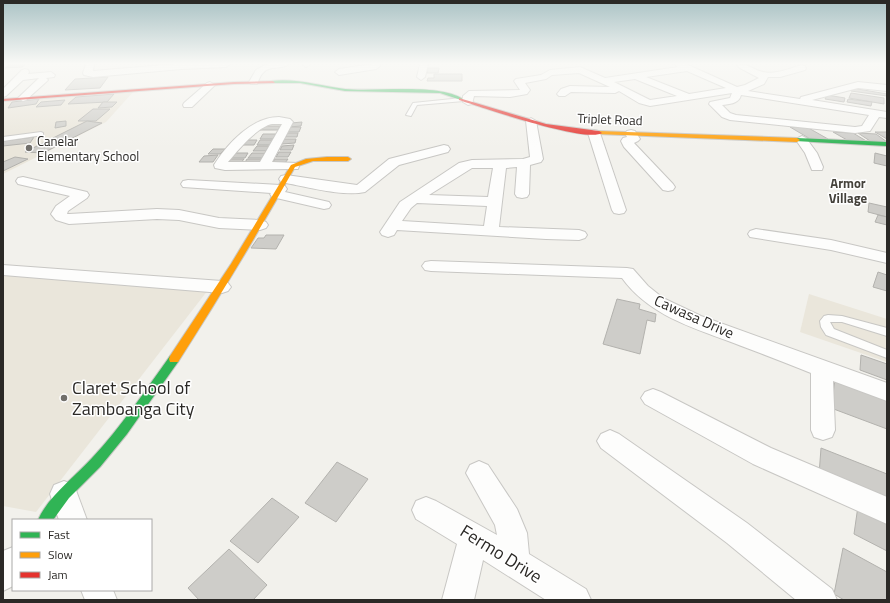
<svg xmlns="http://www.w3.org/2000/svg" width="890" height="603" font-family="'Titillium Web',sans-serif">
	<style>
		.built { fill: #eae6db }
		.building { fill: #cecdc9; stroke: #b3b2ae }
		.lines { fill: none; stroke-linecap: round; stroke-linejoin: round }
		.lane-casing { stroke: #c8c7c4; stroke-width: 2 }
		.street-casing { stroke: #c8c7c4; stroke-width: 2 }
		.fast-casing { stroke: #c8c7c4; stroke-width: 2 }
		.slow-casing { stroke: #c8c7c4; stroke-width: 2 }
		.jam-casing { stroke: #c8c7c4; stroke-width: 2 }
		.lane { fill: #fdfdfc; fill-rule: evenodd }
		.street { fill: #fdfdfc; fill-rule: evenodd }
		.fast { fill: #30b455; fill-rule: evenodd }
		.slow { fill: #ff9f0a; fill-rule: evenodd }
		.jam { fill: #e5322d; fill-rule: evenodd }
		.poi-dot { fill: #716f6b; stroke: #fff; stroke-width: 1.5 }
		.labels { text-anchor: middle; stroke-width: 3; stroke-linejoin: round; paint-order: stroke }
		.far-street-label { font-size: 13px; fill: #2b2926; stroke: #fff }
		.far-poi-label { font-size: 13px; fill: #2b2926; stroke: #fff; text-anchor: start }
		.far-neighbourhood-label { font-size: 13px; font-weight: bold; fill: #45423b; stroke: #fff }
		.street-label { font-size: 15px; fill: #2b2926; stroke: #fff }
		.near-poi-label { font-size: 18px; fill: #2b2926; stroke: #fff; text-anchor: start }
		.near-street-label { font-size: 18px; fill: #2b2926; stroke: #fff }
	</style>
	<rect width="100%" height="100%" fill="#f2f1ec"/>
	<!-- built -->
	<g class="built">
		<polygon points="133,92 106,122 3,174 3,102"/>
		<polygon points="3,274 208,290 36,512 3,506"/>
		<polygon points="809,294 887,319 887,362 800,332"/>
	</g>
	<!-- building -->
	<g class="building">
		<polygon points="11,64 26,64 22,67 5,68"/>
		<polygon points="428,68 439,68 438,73 427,73"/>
		<polygon points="434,74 462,74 462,81 427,81 428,78 434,78"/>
		<polygon points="108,77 100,88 65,90 75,79"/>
		<polygon points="852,88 887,94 887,96 851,91"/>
		<polygon points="851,93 884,98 884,104 849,98"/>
		<polygon points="114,94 107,102 68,104 76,97"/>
		<polygon points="827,95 845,98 844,102 825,99"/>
		<polygon points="39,99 36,104 8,108 12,102"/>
		<polygon points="848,99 872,102 871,106 847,102"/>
		<polygon points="65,100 61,105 36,107 41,102"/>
		<polygon points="103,102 117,102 112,107 98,108"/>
		<polygon points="93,109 110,109 96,121 78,121"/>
		<polygon points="66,121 66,126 55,128 56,122"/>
		<polygon points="87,121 102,123 43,153 25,152"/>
		<polygon points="302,122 301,126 289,127 291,123"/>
		<polygon points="261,126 280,126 278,130 258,130"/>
		<polygon points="805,126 828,139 812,140 790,127"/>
		<polygon points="289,127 301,127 299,132 287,132"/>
		<polygon points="833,132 853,133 868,142 847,140"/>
		<polygon points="875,132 887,132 887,139"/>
		<polygon points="287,133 298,133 297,137 286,137"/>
		<polygon points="858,133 876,134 887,142 870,141"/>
		<polygon points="263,134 276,134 273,139 260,139"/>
		<polygon points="34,137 30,143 3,146 3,141"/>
		<polygon points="284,139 296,139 295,143 282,144"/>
		<polygon points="245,140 257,140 254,145 242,145"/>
		<polygon points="260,140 273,140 270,145 257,145"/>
		<polygon points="294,145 292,150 280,150 282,146"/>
		<polygon points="257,146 270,146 267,151 253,151"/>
		<polygon points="213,149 225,149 220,154 208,154"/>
		<polygon points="279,152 291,152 288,157 276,157"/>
		<polygon points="234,153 248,153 245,158 230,158"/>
		<polygon points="252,153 267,153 263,158 248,158"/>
		<polygon points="875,153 887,156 887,166 874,163"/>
		<polygon points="218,155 213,162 199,162 204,156"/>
		<polygon points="15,157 28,159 3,171 3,162"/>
		<polygon points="228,159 244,159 240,164 224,165"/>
		<polygon points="247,159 262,159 259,164 244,164"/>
		<polygon points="275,159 288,159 285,163 272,163"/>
		<polygon points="869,203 887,207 887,217 868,212"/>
		<polygon points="878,215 887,217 887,225 875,222"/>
		<polygon points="266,235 284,235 276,249 251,248 258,238 264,238"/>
		<polygon points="878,272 887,275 887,291 873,287"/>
		<polygon points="617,299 640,304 639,309 656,314 655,322 647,320 640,354 603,344"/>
		<polygon points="861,355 887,364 887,380 860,370"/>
		<polygon points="835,380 887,399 887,429 831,408"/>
		<polygon points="821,448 887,474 887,502 819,475"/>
		<polygon points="337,462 368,479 336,522 305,503"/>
		<polygon points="272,498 299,517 258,563 230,541"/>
		<polygon points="859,499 887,513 887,551 854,534"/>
		<polygon points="843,548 887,572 887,600 844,600 834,594"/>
		<polygon points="229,549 267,585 253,600 199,600 188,588"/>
	</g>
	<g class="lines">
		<defs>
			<g id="lane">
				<polygon points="462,98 464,99 464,101 417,105 411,116 406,115 413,103"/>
				<polygon points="41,132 43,133 43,135 3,141 3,137"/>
				<polygon points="828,315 842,316 887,328 887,336 842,322 830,322 834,329 887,350 887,358 826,335 821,327 820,321 824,316"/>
			</g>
			<g id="street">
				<polygon points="86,64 94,64 93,71 176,64 230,64 226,67 181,69 93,77 84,75 83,73"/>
				<path d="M267,64H289C282,70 270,65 264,72C260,75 259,80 257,84H251L249,82L256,70Z"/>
				<polygon points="302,64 311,64 306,67"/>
				<polygon points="373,64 379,64 380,66 376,69 339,75 335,72 339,69"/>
				<polygon points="420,64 428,64 425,77 421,80 417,77"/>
				<path d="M675,64H686L737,87L745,85L759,78L740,68L736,64C750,64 753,70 763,72C776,75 790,68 802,65L805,66L806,68L805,70L780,77H768L764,84L748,91L800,99L801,97L858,82L887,85V91L858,88L812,100L887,112V118L879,117L870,131L855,133L730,120L722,117L709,104L710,102L730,98L732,93L650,106L639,103L619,91L615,93L571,92L565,96H559L557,94L561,89L570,86L610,87L579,73L552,75L546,79L525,83L530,90L527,94L510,97L474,96L472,104L468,105L463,102V96L469,91L520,90L514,81L516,79L541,75L550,70L580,67L605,78L678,67ZM687,71L726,88L689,94L646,77ZM635,79L677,96L650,100L614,82ZM741,95L869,115L862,126L855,127L736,115L730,113L722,105C729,104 739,104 741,95Z"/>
				<polygon points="25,69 28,70 29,72 28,74 51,72 55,75 54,77 46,78 48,80 46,82 26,100 23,101 18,98 39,78 23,80 6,96 3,97 3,89 22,70"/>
				<polygon points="210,82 215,85 213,87 192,107 184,107 183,105 184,103 207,83"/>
				<path d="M279,117L290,119L293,122L272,162L298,163L299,166L298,169L225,170L215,168L214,165C228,143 252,117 279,117ZM272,124H282L260,162H228C238,150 257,127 272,124Z"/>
				<path d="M531,118L536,121L543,159L541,162L530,165L529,194L527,197L522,198L517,197L515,194L517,167L506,168L499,227L579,230L585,232L587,235L585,238L579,240L546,239L397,230L394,235L388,237L382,235L380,232L400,202L459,163L472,160L523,159L530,157L526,121ZM472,168H493L488,197L429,195ZM417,203L487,206L484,226L402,221L411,208Z"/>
				<polygon points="594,130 598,131 600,133 626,210 624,213 619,214 614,213 612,210 588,133 590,131"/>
				<polygon points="631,130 635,131 640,139 638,141 634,143 673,184 675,187 673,190 668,191 663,190 624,147 621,141 623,138 627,137 625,133 627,131"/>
				<polygon points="802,136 806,138 817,153 823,167 822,170 812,170 805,153 796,140 798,138"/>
				<path d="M444,145L448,146L450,149L448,152L399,165L365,192C345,197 307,187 286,183L281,182L279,179L281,176L286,175L357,185L389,159Z"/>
				<polygon points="23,177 87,192 89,195 87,198 68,211 67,214 69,214 157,209 179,210 219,218 260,220 266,222 268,225 266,228 260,230 219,228 179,220 157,219 69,224 56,220 51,214 56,206 70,196 18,184 16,181 18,178"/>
				<polygon points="188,180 280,185 285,186 287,189 285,192 329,202 331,205 329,208 324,209 272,197 270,194 271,193 183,187 181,184 183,181"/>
				<polygon points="756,229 831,240 887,253 887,263 831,250 750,237 748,234 750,231"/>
				<path d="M431,261L627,268L633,269L648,286L663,298L701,316L887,383V401L833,381L835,430L832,437L823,440L814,437L811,430V373C784,362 757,352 731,342C690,327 648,314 622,278L431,271L425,270L422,266L425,262Z"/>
				<polygon points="3,265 222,281 228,283 231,287 228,291 222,293 3,275"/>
				<polygon points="653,389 661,392 771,448 887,497 887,524 753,464 645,404 641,398 645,392"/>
				<polygon points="610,430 619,434 747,523 832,589 837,600 796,600 727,543 601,448 597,441 601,434"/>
				<polygon points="479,461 488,465 517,509 527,533 529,554 586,589 591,600 546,600 483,560 474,600 442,600 457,544 416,519 412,510 416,501 426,497 436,501 497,535 495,525 466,473 470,465"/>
				<polygon points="64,481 74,485 87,520 59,520 50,494 54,485"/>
				<polygon points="13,547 13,586 3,591 3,551"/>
				<polygon points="81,590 113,590 117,600 85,600"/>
			</g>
			<g id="fast">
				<path d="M271,81C297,78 320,86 345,89C376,92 438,83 463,99L461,100L440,93L345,91L300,83H273Z"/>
				<polygon points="797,138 887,142 887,146 795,141 795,139"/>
				<path d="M174,355L178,356L179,359L178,362L127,434L100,467L69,498L53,520H38C49,495 74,478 92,458C121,427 145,391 170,356Z"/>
			</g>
			<g id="slow">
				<polygon points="599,131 797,138 800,140 797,142 597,134 596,133"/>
				<path d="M327,157H348L351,159L348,161H313L295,167C258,233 219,298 178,362H170L169,359L170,356L231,264L291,165L306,159Z"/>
			</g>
			<g id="jam">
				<polygon points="273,81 275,83 234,84 3,101 3,99 234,82"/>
				<path d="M459,98L546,124L599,131L602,133C586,143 481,107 459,100Z"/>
			</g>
		</defs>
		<!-- lane casing -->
		<use href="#lane" class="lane-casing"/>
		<!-- street casing -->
		<use href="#street" class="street-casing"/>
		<!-- fast casing -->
		<use href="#fast" class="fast-casing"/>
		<!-- slow casing -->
		<use href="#slow" class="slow-casing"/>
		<!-- jam casing -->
		<use href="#jam" class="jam-casing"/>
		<!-- lane -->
		<use href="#lane" class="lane"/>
		<!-- street -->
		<use href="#street" class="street"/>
		<!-- fast -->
		<use href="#fast" class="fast"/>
		<!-- slow -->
		<use href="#slow" class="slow"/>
		<!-- jam -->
		<use href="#jam" class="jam"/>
	</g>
	<!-- sky -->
	<linearGradient id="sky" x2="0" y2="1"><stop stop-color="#abc3c5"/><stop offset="0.43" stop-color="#f9f9f6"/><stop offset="1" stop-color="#f9f9f6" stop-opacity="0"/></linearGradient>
	<rect width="890" height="148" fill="url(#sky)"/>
	<!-- markers -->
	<g class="poi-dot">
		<circle cx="29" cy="148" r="4"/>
		<circle cx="64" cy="398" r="4"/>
	</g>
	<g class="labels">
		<!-- far-street labels -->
		<g class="far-street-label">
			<text transform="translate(610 119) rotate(2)" y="5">Triplet Road</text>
		</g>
		<!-- far-poi labels -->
		<g class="far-poi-label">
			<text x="37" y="146">Canelar<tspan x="37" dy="15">Elementary School</tspan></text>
		</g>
		<!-- far-neighbourhood labels -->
		<g class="far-neighbourhood-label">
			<text x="848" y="188">Armor<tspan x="848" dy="15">Village</tspan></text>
		</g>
		<!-- street labels -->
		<g class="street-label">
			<text transform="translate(694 317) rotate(24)" y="5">Cawasa Drive</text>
		</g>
		<!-- near-poi labels -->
		<g class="near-poi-label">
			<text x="72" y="394">Claret School of<tspan x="72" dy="21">Zamboanga City</tspan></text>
		</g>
		<!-- near-street labels -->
		<g class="near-street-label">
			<text transform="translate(501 554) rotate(32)" y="6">Fermo Drive</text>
		</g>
	</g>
	<!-- border -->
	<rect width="890" height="603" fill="none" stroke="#2b2926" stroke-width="8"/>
	<!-- legend -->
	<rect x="12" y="519" width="140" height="72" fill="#ffffff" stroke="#aaa9a8"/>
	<rect x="20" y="532" width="20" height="6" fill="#30b455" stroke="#aaa9a8"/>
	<text x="48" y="539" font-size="12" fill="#2b2926">Fast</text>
	<rect x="20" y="552" width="20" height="6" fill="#ff9f0a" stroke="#aaa9a8"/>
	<text x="48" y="559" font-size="12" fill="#2b2926">Slow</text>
	<rect x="20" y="572" width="20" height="6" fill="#e5322d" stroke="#aaa9a8"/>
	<text x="48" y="579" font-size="12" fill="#2b2926">Jam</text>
</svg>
